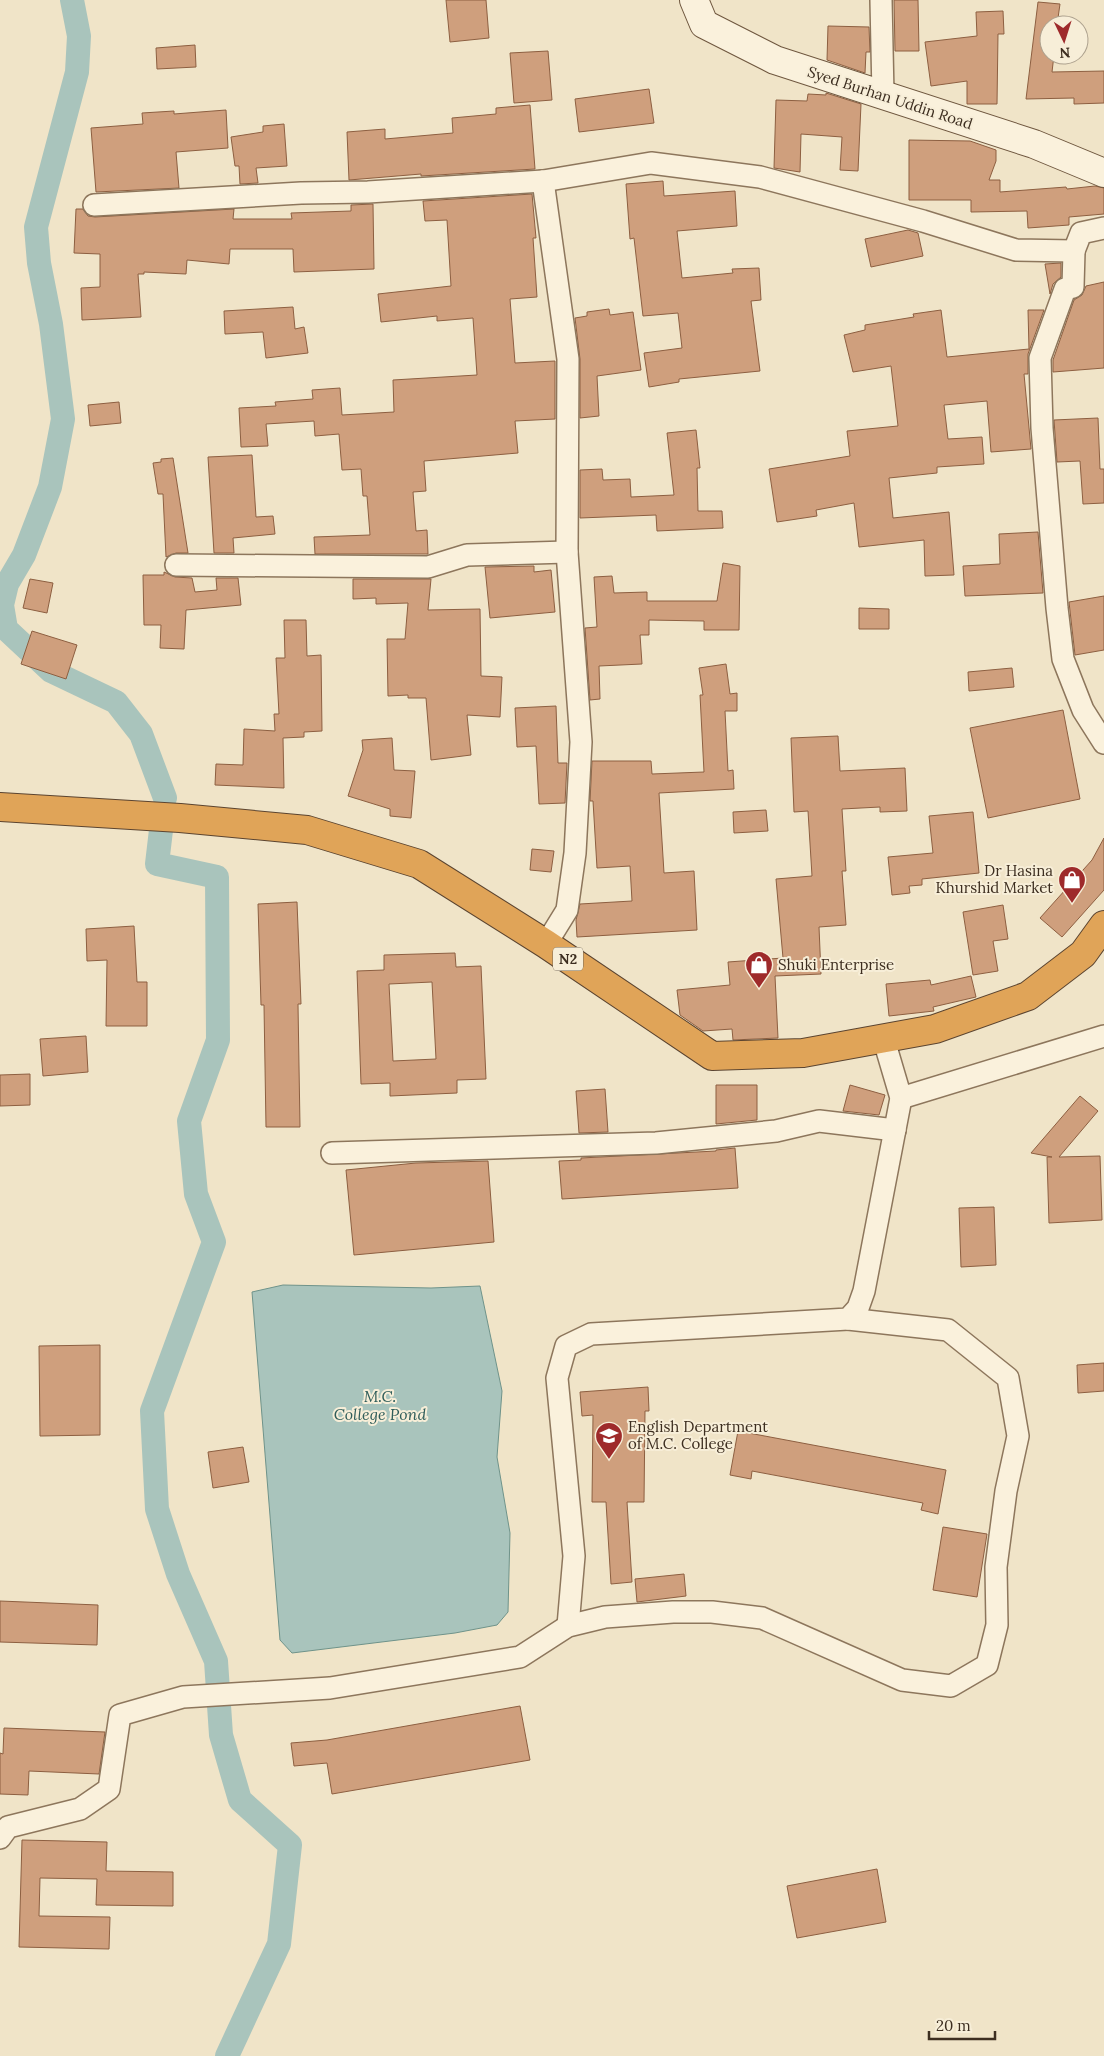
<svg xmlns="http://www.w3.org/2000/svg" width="1104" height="2056" font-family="Lora,serif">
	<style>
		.water { fill: #a9c4bc; stroke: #6f938a }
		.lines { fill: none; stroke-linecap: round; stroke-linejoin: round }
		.canal { stroke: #a9c4bc; stroke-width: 24 }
		.building { fill: #cf9f7d; stroke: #8d5f41; fill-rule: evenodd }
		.street-casing { stroke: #8d765c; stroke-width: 24 }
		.secondary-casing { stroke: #6f573f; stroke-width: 30 }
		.highway-casing { stroke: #5b4430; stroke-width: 30 }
		.street { stroke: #faf1dc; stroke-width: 21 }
		.secondary { stroke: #faf1dc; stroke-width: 28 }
		.highway { stroke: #e0a458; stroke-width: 28 }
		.labels { text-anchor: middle; stroke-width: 4; stroke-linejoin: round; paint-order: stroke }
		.shield { fill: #f7eed8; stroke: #756857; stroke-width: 1 }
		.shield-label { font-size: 14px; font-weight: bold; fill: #3d2e20 }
		.street-label { font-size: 15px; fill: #3d2e20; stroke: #f7eed8 }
		.poi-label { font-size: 15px; fill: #3d2e20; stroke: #f7eed8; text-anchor: start }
		.water-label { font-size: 16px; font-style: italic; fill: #2f5d5a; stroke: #f7eed8 }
	</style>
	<rect width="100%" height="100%" fill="#f0e4c8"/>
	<!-- water -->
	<polygon class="water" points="283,1285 431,1288 480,1286 502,1391 497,1457 510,1533 508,1612 497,1625 455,1633 292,1653 280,1640 252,1292"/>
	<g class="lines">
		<!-- canal -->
		<g class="canal">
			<polyline points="72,0 79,36 77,72 36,227 39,263 51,324 63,419 50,487 24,555 7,584 2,605 6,629 51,671 116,702 141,734 165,798"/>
			<polyline points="161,830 157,864 217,877 218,1040 189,1121 196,1194 214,1242 152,1411 157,1509 178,1574 216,1661 221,1735 240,1800 290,1845 279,1944 227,2056"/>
		</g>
	</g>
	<!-- building -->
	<g class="building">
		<polygon points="446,0 486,0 489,38 450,42"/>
		<polygon points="894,0 918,0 919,51 895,51"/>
		<polygon points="1038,2 1060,4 1057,25 1049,25 1049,55 1054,55 1052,72 1104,71 1104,103 1074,104 1074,98 1026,99"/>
		<polygon points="1003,11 1004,34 998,34 997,104 967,104 967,81 931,86 925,42 977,36 976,12"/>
		<polygon points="828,26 869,27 870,52 866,52 865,73 827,60"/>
		<polygon points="195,45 196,67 157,69 156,48"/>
		<polygon points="548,51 552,100 514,103 510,53"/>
		<polygon points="649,89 654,123 579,132 575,99"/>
		<polygon points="826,93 861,104 858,171 840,170 842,137 801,134 800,172 774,168 776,100 807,101 808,94 826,95"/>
		<polygon points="530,105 535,169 421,176 421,174 349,180 347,132 385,129 385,139 453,133 452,118 496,114 496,108"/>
		<polygon points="226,110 228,148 176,152 179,188 96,192 91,128 143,124 142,113 174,111 174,114"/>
		<polygon points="284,124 287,166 256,168 258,183 240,184 239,166 235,166 231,137 263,132 263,126"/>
		<polygon points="909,140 970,141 996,150 996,161 989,180 1000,180 1000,192 1066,187 1067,189 1095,186 1104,188 1104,214 1069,217 1069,225 1028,228 1027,211 971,212 971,200 909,200"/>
		<polygon points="663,181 664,196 735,191 737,226 677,231 682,278 733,273 732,269 759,268 761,300 751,301 760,371 679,379 679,382 649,387 644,353 682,348 678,313 643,316 634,238 630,239 626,184"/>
		<polygon points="532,194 536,238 533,238 537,297 510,299 515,363 555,361 555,419 515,421 518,453 424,461 426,491 413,492 416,531 427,530 428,554 315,554 314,537 370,535 367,496 363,496 361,469 342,470 339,434 315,436 314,421 266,424 268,446 241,447 239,408 276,406 275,402 313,399 312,390 340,388 342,415 394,412 393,380 477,375 473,318 437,321 437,316 381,322 378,294 451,286 447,220 425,221 423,201"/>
		<polygon points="373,204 374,269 294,272 293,249 230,249 229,264 187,260 186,274 144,272 144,274 138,274 141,317 82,320 81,288 100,287 100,254 74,253 76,209 83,209 88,216 95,217 234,209 233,219 292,219 291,213 351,211 351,205"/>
		<polygon points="908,230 918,233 923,256 871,267 865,239"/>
		<polygon points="1061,263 1061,277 1053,284 1050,294 1045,264"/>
		<polygon points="1104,282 1104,368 1053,372 1053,360 1074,300 1082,295 1086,286"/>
		<polygon points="293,307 295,329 304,327 308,353 266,358 263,332 225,334 224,311"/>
		<polygon points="609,309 610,315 633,312 641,370 597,376 599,416 580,418 580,359 575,318 587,316 587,312"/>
		<polygon points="941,310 947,357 1029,349 1028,310 1044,310 1028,354 1028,374 1024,374 1031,449 991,452 987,401 944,405 948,439 982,437 984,464 937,467 937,473 889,478 893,518 949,512 954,575 925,576 924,540 859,547 854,503 816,510 817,516 777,522 769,469 850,456 847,431 898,426 891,366 853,372 844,335 865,330 865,325 914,317 913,314"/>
		<polygon points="119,402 121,423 90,426 88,405"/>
		<polygon points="1098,418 1100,469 1104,469 1104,503 1083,504 1080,461 1057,462 1054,420"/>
		<polygon points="696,430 700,468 697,468 698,511 722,511 723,528 657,531 656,515 580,518 580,470 602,469 603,480 630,479 631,497 674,495 667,433"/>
		<polygon points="252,455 256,517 273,516 275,534 233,538 234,553 214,553 208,457"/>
		<polygon points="173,458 188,553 176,553 166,557 163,494 158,494 153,463 161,462 161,459"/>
		<polygon points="1038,532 1043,593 965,596 963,566 1000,564 999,534"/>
		<polygon points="723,563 740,566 739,630 704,630 704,621 649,620 649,635 640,635 642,664 599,666 600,699 590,700 585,628 597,627 594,577 612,576 614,593 647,592 647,601 717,601"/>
		<polygon points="534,566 534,572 551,570 555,612 490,618 485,567"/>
		<polygon points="164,572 175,577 192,578 195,592 217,590 216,578 238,578 241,605 186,610 184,649 160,648 161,625 144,625 143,575 164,575"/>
		<polygon points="30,579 53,583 47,613 23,608"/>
		<polygon points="353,579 431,579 428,610 480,609 481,676 502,677 500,717 467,715 471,755 431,760 426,698 408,698 408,695 388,696 387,639 405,639 408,603 376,604 376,598 353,599"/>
		<polygon points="1104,596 1104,650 1075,655 1069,602"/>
		<polygon points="859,608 889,609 889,629 859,629"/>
		<polygon points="284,620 306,620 307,656 321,655 322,731 304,732 304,737 283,738 284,788 215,785 216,764 243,765 244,729 275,731 274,714 279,714 276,658 285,658"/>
		<polygon points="32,631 77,645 66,679 21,664"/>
		<polygon points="726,664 730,694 737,693 737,711 725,711 728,771 733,770 734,789 659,793 664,873 694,871 697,930 577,937 576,920 580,904 632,901 630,866 597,868 593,801 590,801 592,761 651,761 652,774 704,772 700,695 703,695 699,668"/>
		<polygon points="1012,668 1014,687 969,691 968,672"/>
		<polygon points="556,706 558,763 567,763 565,803 539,804 536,746 517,747 515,708"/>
		<polygon points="1063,710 1080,799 988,818 970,728"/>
		<polygon points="838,736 840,771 905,768 907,811 880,812 880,807 842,809 846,871 842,871 846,925 819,927 821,974 775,976 778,1038 733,1040 732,1029 703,1031 680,1015 677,990 730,985 728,962 783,958 776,879 812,876 808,811 794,812 791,738"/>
		<polygon points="392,738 394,770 415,771 411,818 390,816 390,809 348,796 363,750 362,740"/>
		<polygon points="766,810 768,831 734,833 733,812"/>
		<polygon points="973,812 979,873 922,879 922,885 909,886 910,893 892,895 888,857 933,853 929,816"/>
		<polygon points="1104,838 1104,890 1062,937 1040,918 1092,860"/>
		<polygon points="532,849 554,851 551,872 530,870"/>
		<polygon points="297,902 301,1004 298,1004 300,1127 266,1127 264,1005 261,1005 258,904"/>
		<polygon points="1003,905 1008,939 993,941 998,971 973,975 963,912"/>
		<polygon points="134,926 137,982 147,982 147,1026 106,1026 107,960 87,961 86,929"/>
		<path d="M455,953L456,967L481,966L486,1079L457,1080V1093L390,1096V1083L361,1084L357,971L384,970V955ZM432,982L436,1059L393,1061L389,984Z"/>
		<polygon points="971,976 976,997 933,1007 934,1011 889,1016 886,984 930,980 931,985"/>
		<polygon points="86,1036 88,1072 43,1076 40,1039"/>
		<polygon points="30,1074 30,1105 0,1106 0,1075"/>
		<polygon points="716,1085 757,1085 757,1120 716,1124"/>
		<polygon points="850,1085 885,1095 879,1115 843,1111"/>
		<polygon points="605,1089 608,1132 579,1133 576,1091"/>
		<polygon points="1080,1096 1098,1111 1059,1157 1100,1156 1102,1220 1049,1223 1047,1157 1052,1157 1031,1153"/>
		<polygon points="735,1148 738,1188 562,1199 559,1161 581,1160 581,1158 716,1151 716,1150"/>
		<polygon points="488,1161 494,1242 354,1255 346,1170 416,1163"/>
		<polygon points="994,1207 996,1265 961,1267 959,1208"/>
		<polygon points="100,1345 100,1435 40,1436 39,1346"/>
		<polygon points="1104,1363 1104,1391 1078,1393 1077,1365"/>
		<polygon points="648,1387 649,1411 645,1411 644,1502 627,1502 632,1582 611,1584 606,1502 592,1502 593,1415 582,1416 580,1392"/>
		<polygon points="738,1431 946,1470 938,1514 921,1510 923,1503 752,1471 751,1479 730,1475"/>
		<polygon points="243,1447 249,1482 213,1488 208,1452"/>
		<polygon points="943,1527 987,1534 977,1597 933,1590"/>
		<polygon points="684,1574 686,1596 637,1602 635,1579"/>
		<polygon points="0,1601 98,1605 97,1645 0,1642"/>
		<polygon points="520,1706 530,1760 332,1794 327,1763 294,1766 291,1743 327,1740"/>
		<polygon points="4,1728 105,1732 99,1774 29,1771 28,1795 0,1794 0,1753 3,1754"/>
		<polygon points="22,1840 107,1842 106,1871 173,1872 173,1906 96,1905 97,1879 40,1878 39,1916 110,1917 109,1949 19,1947"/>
		<polygon points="877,1869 886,1922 797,1938 787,1886"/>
	</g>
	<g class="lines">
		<defs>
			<g id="street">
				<polyline points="881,0 883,95"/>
				<polyline points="543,181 568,359 567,552 581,742 575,853 567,910 546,944"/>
				<polyline points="94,205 301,193 368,192 543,181 651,163 760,177 923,221 1016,250 1074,251 1081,233 1104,228"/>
				<polyline points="1074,251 1073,287 1065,289 1040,358 1042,428 1057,608 1063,659 1083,710 1104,743"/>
				<polyline points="176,565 428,567 467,555 567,552"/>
				<polyline points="901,1098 1104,1036"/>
				<polyline points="332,1153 656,1143 776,1131 819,1121 895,1130"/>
				<polyline points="568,1626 574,1556 557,1378 566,1346 591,1334 848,1319 858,1308 864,1291 901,1098 883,1037"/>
				<polyline points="0,1838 8,1827 80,1809 109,1789 120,1715 183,1697 330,1688 520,1657 568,1626 605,1617 673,1612 712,1612 762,1618 902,1680 951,1686 987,1665 997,1625 996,1567 1006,1491 1018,1436 1008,1378 948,1330 848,1319"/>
			</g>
			<polyline id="secondary" points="694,0 704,24 775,60 1034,144 1104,173"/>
			<polyline id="highway" points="0,807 180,818 307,830 419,864 546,944 712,1056 803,1053 935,1029 1028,996 1083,954 1104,925"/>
		</defs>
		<!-- street casing -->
		<use href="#street" class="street-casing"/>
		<!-- secondary casing -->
		<use href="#secondary" class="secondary-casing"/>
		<!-- highway casing -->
		<use href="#highway" class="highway-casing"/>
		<!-- street -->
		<use href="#street" class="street"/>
		<!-- secondary -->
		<use href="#secondary" class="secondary"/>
		<!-- highway -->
		<use href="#highway" class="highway"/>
	</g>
	<!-- icons -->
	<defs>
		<symbol id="shop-pin" viewBox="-11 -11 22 30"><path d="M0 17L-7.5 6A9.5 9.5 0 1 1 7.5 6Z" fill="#9e2a2b" stroke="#f7eed8"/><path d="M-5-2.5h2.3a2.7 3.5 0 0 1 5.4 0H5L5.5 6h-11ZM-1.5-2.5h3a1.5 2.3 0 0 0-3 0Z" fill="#fff"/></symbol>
		<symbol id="university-pin" viewBox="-11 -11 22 30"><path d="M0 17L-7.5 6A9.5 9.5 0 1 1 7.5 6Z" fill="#9e2a2b" stroke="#f7eed8"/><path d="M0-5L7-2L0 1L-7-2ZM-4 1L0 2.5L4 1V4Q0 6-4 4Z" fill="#fff"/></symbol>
	</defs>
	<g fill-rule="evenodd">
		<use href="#shop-pin" x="1056" y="864" width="32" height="43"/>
		<use href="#shop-pin" x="743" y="949" width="32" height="43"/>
		<use href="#university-pin" x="593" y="1420" width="32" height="43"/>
	</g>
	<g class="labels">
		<!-- shield labels -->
		<rect class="shield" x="553" y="947.5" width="30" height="23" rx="4"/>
		<g class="shield-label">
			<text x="568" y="964">N2</text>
		</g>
		<!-- street labels -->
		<g class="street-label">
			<text transform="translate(890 98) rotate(18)" y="5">Syed Burhan Uddin Road</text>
		</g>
		<!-- poi labels -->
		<g class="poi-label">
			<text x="1053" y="876" text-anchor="end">Dr Hasina<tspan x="1053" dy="17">Khurshid Market</tspan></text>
			<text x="778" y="970">Shuki Enterprise</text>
			<text x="628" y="1432">English Department<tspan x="628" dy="17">of M.C. College</tspan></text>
		</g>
		<!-- water labels -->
		<g class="water-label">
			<text x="380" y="1402">M.C.<tspan x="380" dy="18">College Pond</tspan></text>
		</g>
	</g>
	<!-- north arrow -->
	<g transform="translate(1064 40) rotate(176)"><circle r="24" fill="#f7eed8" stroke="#ada18e"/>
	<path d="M0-4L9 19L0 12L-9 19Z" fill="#9e2a2b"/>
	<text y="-8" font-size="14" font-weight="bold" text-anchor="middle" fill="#3d2e20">N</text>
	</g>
	<!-- scale -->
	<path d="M929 2031v8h66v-8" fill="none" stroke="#3d2e20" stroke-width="2.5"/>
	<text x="936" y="2031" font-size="15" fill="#3d2e20" stroke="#f7eed8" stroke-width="4" paint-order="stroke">20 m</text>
</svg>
